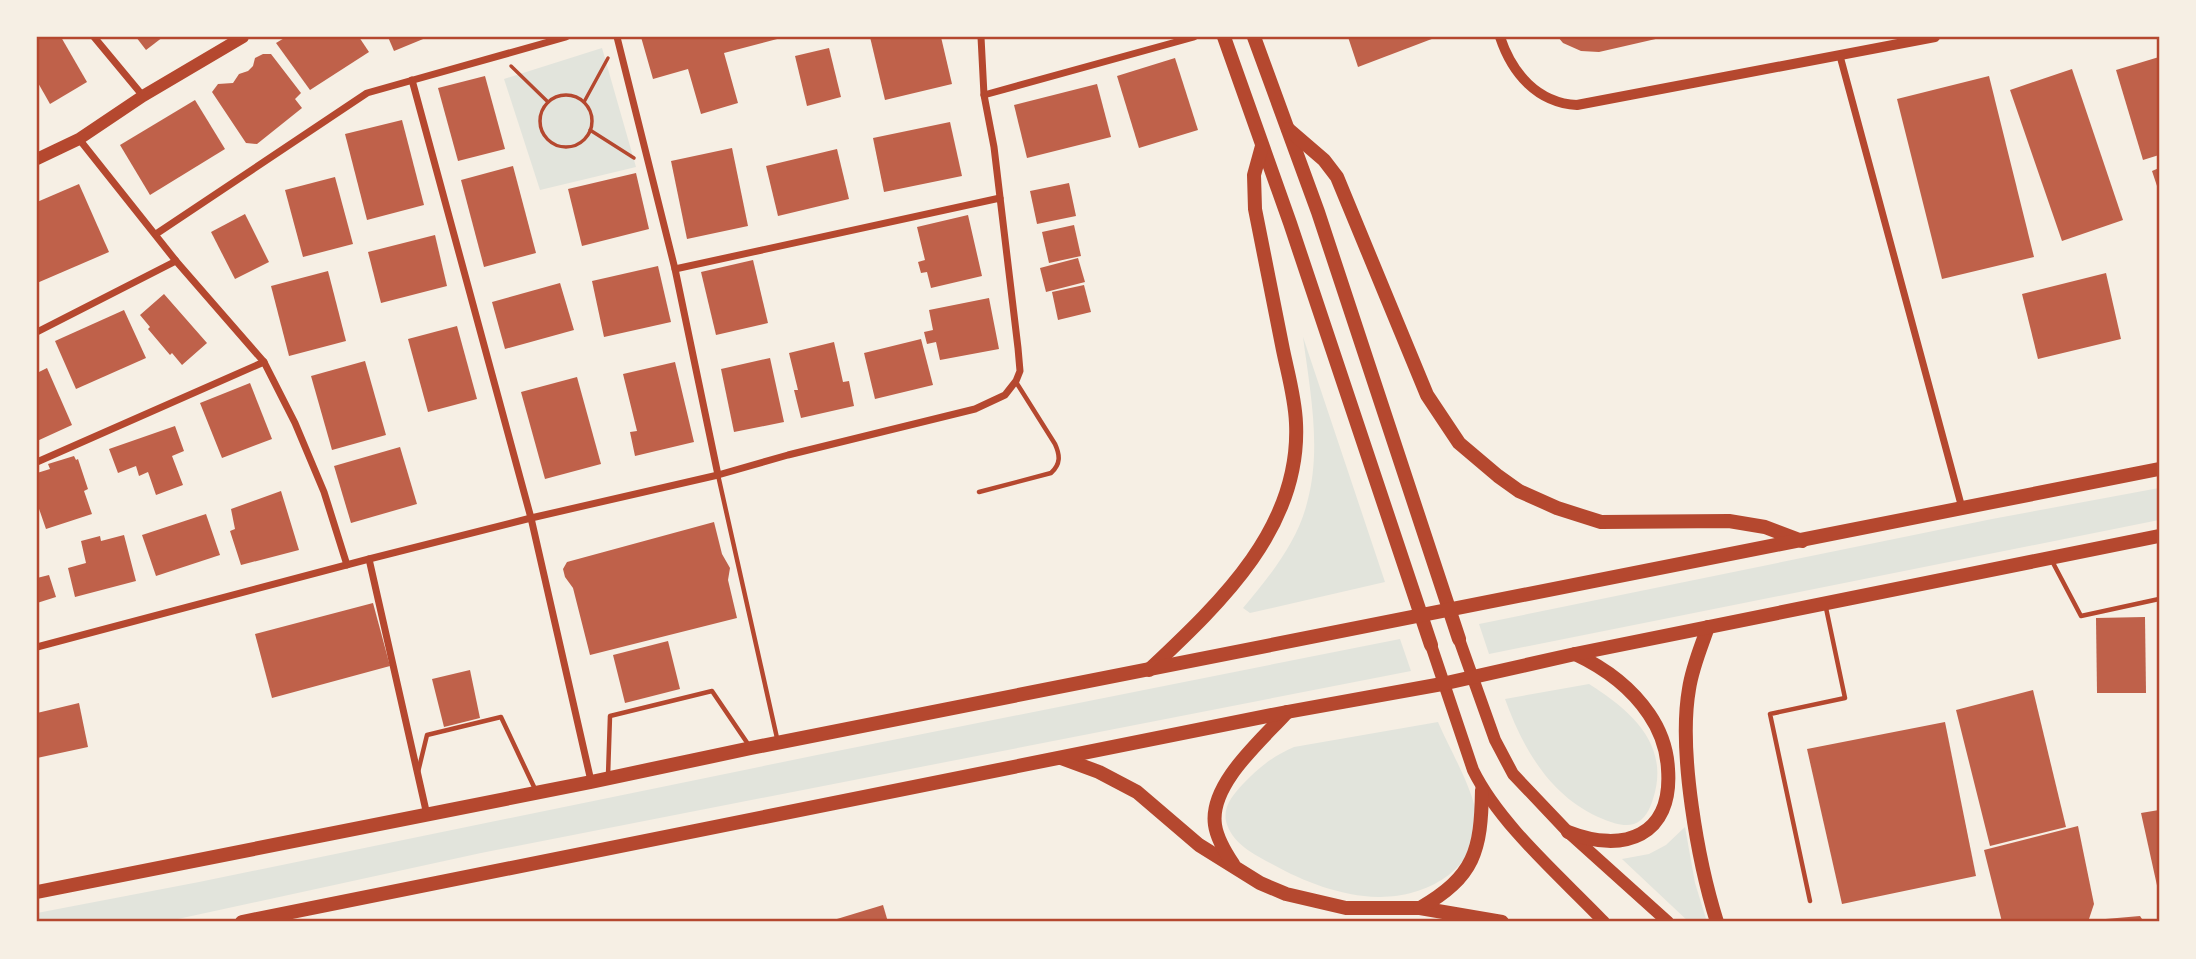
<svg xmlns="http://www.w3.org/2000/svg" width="2196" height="959" font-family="Jost,sans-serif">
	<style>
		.green { fill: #e2e4dc }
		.building { fill: #bf614a }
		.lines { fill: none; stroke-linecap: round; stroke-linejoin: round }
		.path { stroke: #b5482f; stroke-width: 3.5 }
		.service { stroke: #b5482f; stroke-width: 4.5 }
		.minor { stroke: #b5482f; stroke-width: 7 }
		.tertiary { stroke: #b5482f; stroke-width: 10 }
		.secondary { stroke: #b5482f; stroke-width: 12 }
		.primary { stroke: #b5482f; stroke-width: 14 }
		.trunk { stroke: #b5482f; stroke-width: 14 }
		.neatline { fill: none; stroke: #b5482f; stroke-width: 2.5 }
	</style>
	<rect width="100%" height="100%" fill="#f6efe4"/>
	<!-- green -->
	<g class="green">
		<polygon points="602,48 636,167 540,190 504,79"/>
		<path d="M1303,337L1385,582L1250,613L1243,608C1269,577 1297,543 1307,503C1322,449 1310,391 1303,337Z"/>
		<polygon points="2159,488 2159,520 1489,654 1479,624 1992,519"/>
		<polygon points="1400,639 1411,671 481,853 164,922 37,922 37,913 199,882 817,755"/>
		<path d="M1589,684C1630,710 1671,744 1653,799C1650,809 1645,820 1634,824C1624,827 1613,823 1603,819C1551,798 1523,749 1505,699Z"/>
		<path d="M1438,722C1448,746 1474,790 1476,815C1480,870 1425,898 1378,897C1341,896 1304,882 1272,864C1255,855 1231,843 1226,821C1223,806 1233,795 1243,784C1258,768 1273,756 1294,747Z"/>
		<polygon points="1685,827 1695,883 1707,922 1689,922 1622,859 1649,854 1666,845"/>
	</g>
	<!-- building -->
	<g class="building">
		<polygon points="37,37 61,37 87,82 50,104 37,81"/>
		<polygon points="136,37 163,37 146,50"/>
		<polygon points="286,37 359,37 369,52 310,90 276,43"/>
		<polygon points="388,37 428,37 394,51"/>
		<polygon points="641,37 781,37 781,38 724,53 738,103 701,114 688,69 653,79"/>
		<polygon points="870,37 941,37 952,84 885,100"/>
		<polygon points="1348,37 1437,37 1358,67"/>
		<polygon points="1558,37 1660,37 1660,38 1599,52 1581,51 1563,43"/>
		<polygon points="829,48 841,97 807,106 795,56"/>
		<polygon points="263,54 271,54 301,93 295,99 302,108 257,144 246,143 212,92 218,84 233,83 239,74 248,71 253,66 255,58"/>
		<polygon points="2159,57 2159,155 2143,160 2116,70"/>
		<polygon points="1175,58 1198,130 1139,148 1117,76"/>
		<polygon points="2072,69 2123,220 2062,241 2010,90"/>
		<polygon points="485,76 505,149 458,161 438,88"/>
		<polygon points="1989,76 2034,257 1942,279 1897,99"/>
		<polygon points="1097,84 1111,137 1027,158 1014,105"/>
		<polygon points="195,100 225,149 150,195 120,145"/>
		<polygon points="402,120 424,205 367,220 345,134"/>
		<polygon points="950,122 962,176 884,192 873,138"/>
		<polygon points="732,148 748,226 687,239 671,161"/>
		<polygon points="837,149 849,199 778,216 766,166"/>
		<polygon points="513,166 536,253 484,267 461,180"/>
		<polygon points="2159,168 2159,192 2152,171"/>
		<polygon points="636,173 649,229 582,246 568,189"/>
		<polygon points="335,177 353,244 303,257 285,190"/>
		<polygon points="1069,183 1076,216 1037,224 1030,191"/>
		<polygon points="79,184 109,252 37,283 37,202"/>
		<polygon points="245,214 269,262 235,279 211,232"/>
		<polygon points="968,215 982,276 931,288 927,272 921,273 918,262 925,260 917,227"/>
		<polygon points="1074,225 1081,256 1049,263 1042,232"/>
		<polygon points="435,235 447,286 381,303 368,252"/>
		<polygon points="1078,258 1085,282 1046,292 1040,268"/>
		<polygon points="753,260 768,323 716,335 701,272"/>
		<polygon points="658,266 671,322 604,337 592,281"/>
		<polygon points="328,271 346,341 289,356 271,286"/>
		<polygon points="2106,273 2121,339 2038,359 2022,294"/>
		<polygon points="560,283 574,330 505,349 492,302"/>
		<polygon points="1084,285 1091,312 1058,320 1052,292"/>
		<polygon points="164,294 207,343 182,365 172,353 170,355 148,329 150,327 140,315"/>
		<polygon points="989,298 999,349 940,360 936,342 927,344 924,332 933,330 929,310"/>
		<polygon points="124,310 146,358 76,389 55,341"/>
		<polygon points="457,326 477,399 428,412 408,339"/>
		<polygon points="921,339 933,385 875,399 864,353"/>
		<polygon points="834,342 843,382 849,381 854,406 801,418 794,390 798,390 789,353"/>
		<polygon points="770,358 784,422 734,432 721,369"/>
		<polygon points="365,361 386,435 332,450 311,376"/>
		<polygon points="675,362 694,442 635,456 630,432 637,431 623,374"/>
		<polygon points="47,368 72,425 37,441 37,373"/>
		<polygon points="577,377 601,464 545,479 521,392"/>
		<polygon points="250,383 272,439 222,458 200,403"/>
		<polygon points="175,426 184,451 172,456 183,485 156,495 148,472 139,476 136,466 118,473 109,449"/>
		<polygon points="400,447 417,504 351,523 334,466"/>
		<polygon points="74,456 76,460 78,459 88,489 84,491 92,514 46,529 37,503 37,473 50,469 48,464"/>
		<polygon points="281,491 299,550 241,565 230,531 235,529 231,509"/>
		<polygon points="206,514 220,555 156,576 142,535"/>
		<polygon points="714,522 722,554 730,568 728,580 737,618 590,655 573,588 565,577 563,569 567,562"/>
		<polygon points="124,535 136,581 75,597 68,568 86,563 81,541 100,536 101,541"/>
		<polygon points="49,575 56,597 37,603 37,578"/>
		<polygon points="373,603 390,666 272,698 255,634"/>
		<polygon points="2145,617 2146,693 2097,693 2096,618"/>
		<polygon points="668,641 680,689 625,703 613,655"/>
		<polygon points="470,670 480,718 444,727 432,679"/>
		<polygon points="2033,690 2066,827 1990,846 1956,710"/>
		<polygon points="79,703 88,747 37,758 37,713"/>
		<polygon points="1945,722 1976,876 1842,904 1807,749"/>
		<polygon points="2159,810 2159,890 2158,890 2141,813"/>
		<polygon points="2078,826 2094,904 2088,922 2002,922 1984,850"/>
		<polygon points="883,905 888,922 827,922"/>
		<polygon points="2140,916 2144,922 2094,922 2094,920"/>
	</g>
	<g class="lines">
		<!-- path -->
		<g class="path">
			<polyline points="511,66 548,102"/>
			<circle cx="566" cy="121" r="26"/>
			<polyline points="584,102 608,58"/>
			<polyline points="590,130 634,158"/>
		</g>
		<!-- service -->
		<g class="service">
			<polyline points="718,475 777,738"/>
			<path d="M979,492L1051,473C1061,464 1060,455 1055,444L1016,382"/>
			<polyline points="2052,561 2081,616 2159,599"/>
			<polyline points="418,772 427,735 501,717 535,789"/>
			<polyline points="608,776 610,716 712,691 748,744"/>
			<polyline points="1810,901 1770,714 1845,698 1826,608"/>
		</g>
		<!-- minor -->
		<g class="minor">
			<polyline points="94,37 143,96"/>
			<polyline points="617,37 675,269 718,475"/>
			<polyline points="1840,56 1962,508"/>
			<polyline points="412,80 531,518 591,781"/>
			<polyline points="984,95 1194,37"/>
			<polyline points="79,139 176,261 264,362 295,423 324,492 347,565"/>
			<polyline points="156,234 367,93 566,37"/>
			<polyline points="675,269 1000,198"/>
			<polyline points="37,332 176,261"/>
			<polyline points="37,462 264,362"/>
			<polyline points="369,559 427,815"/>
			<polyline points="37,647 369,559 531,518 718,475 788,455 975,409 1005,395 1016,381 1020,371 1018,348 994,147 984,95 981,37"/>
		</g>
		<!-- tertiary -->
		<path class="tertiary" d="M1500,37C1512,73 1537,103 1577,105L1935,37"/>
		<!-- secondary -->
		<g class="secondary">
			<polyline points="37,159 79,139 143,96 243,37"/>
			<polyline points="1459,639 1495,740 1513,774 1568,832 1668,922"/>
			<path d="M1431,645L1473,770C1500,825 1561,877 1604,922"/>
		</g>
		<!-- primary -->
		<g class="primary">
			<polyline points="1224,37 1290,223 1431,645"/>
			<polyline points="1254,37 1318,212 1459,639"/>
			<polyline points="1288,129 1324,160 1337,177 1427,395 1459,443 1498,476 1519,491 1557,508 1601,522 1729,521 1765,527 1802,541"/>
		</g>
		<!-- trunk -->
		<g class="trunk">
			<path d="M1708,627C1701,647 1692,668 1689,689C1678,751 1698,862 1717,922"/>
			<path d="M1149,670C1220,603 1301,528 1296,423C1295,398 1288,374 1283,350C1274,303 1264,256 1255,209L1254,175L1262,146"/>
			<polyline points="1061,758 1099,772 1137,792 1199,845 1260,883 1286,894 1346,908 1420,908 1502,922"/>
			<path d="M1568,832C1624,854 1673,836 1668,769C1667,750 1660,730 1649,714C1630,686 1605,668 1575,654"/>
			<path d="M1233,864C1225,852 1217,839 1215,825C1209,784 1262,740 1287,712"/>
			<polyline points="37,892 591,782 751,748 2159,469"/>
			<path d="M1420,908C1475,876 1481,851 1482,790"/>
			<polyline points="242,922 1287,712 1442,684 1575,654 2159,536"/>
		</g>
	</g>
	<!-- border -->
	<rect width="2196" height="959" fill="none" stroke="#f6efe4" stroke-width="77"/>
	<rect x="38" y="38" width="2120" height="882" class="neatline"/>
</svg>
